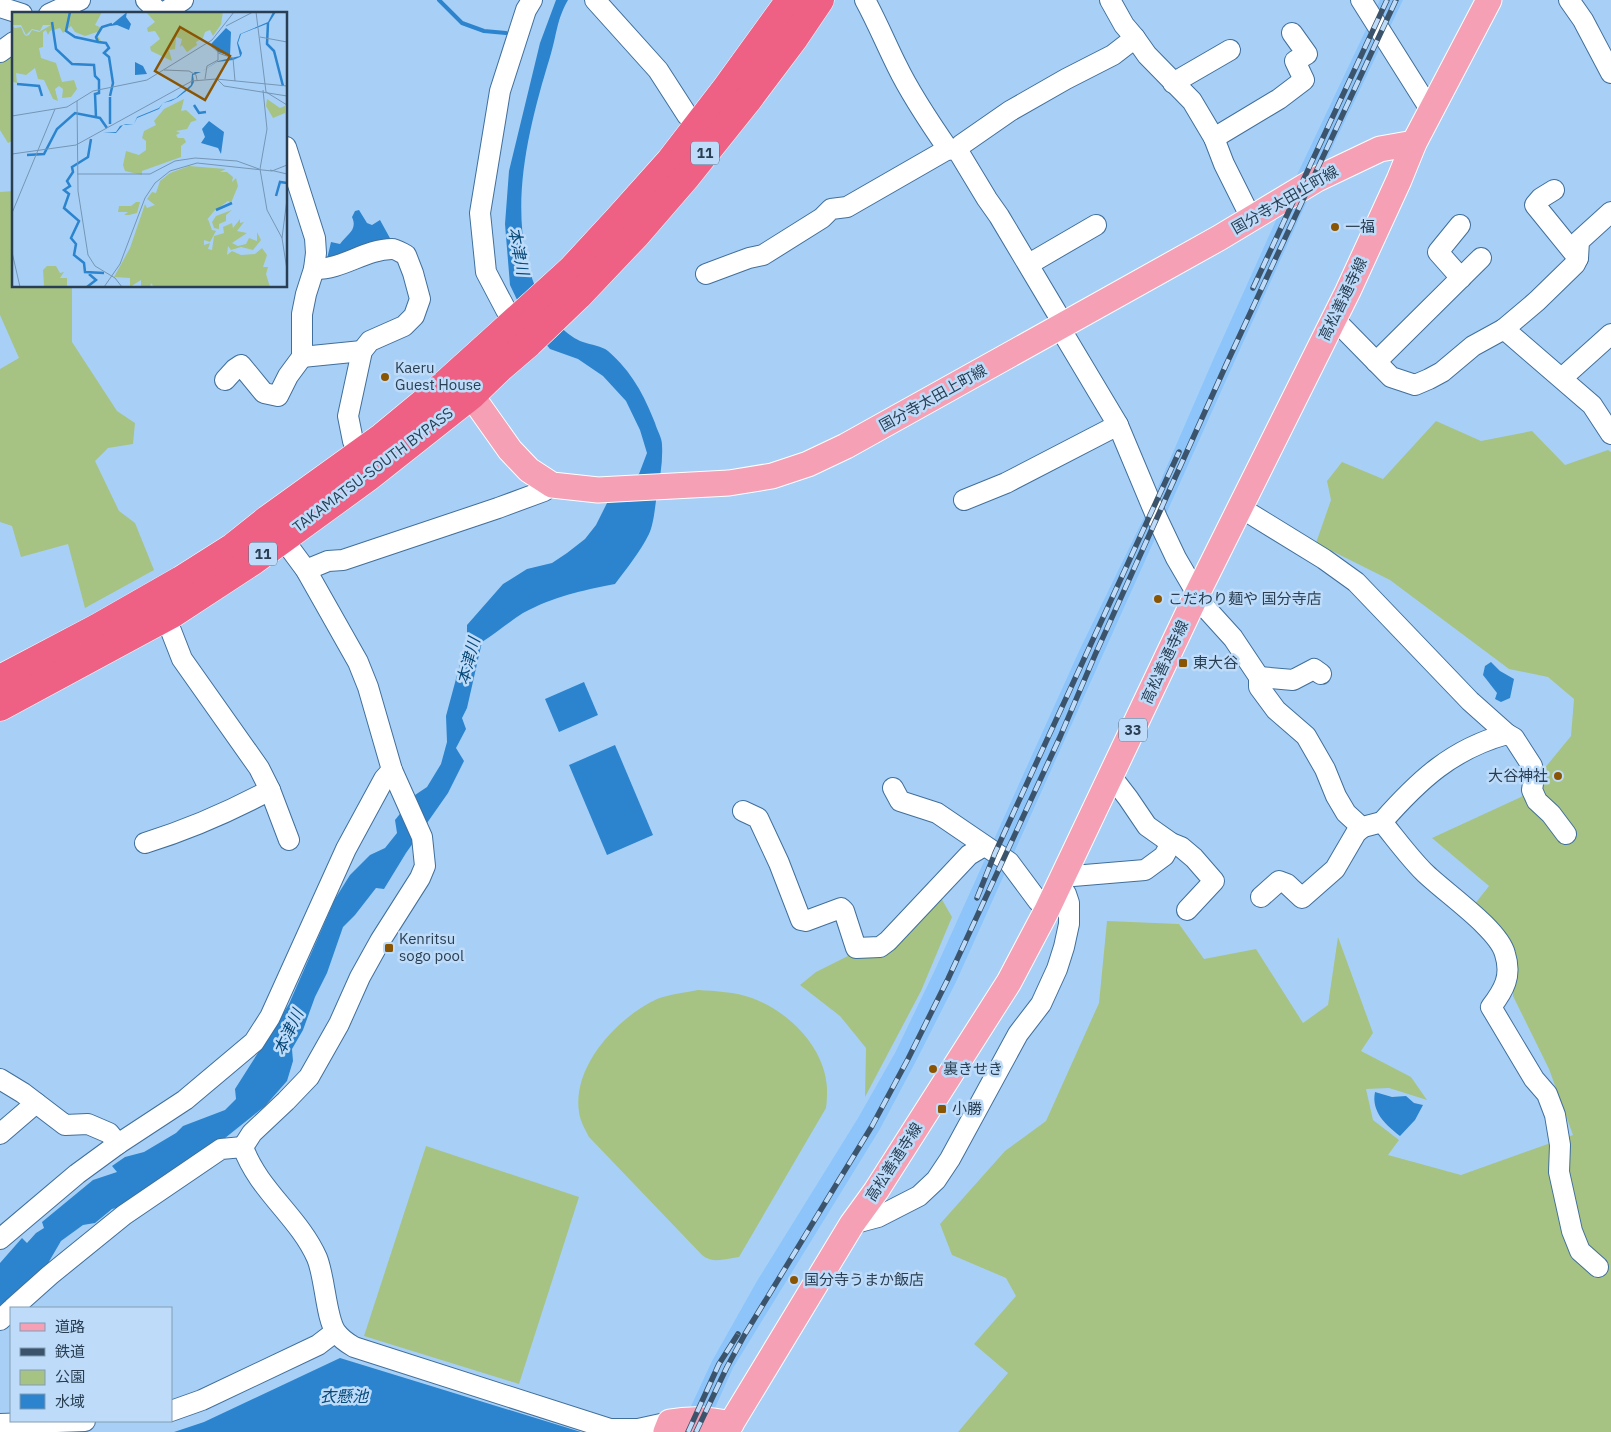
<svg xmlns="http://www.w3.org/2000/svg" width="1611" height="1432" font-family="'IBM Plex Sans','Noto Sans JP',sans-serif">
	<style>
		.built { fill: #8dc5fb }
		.green { fill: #a6c383 }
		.water { fill: #2b84cd }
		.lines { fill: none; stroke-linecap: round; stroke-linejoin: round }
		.stream { stroke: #2b84cd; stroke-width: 4 }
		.minor-casing { stroke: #406f9b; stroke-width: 22 }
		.major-casing { stroke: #fff; stroke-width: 27 }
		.highway-casing { stroke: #fff; stroke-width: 29 }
		.minor { stroke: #fff; stroke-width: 20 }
		.major { stroke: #f5a0b5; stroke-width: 25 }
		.highway { stroke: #ee6184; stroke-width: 28 }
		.rail-casing { stroke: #3c546b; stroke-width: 5.5 }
		.rail { stroke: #bedcf9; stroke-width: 4; stroke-dasharray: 11; stroke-linecap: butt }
		.poi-dot { fill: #8a5503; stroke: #bedcf9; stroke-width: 2 }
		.labels { text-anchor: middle; stroke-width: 5; stroke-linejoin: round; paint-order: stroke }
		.shield { fill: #bedcf9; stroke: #566d84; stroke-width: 1 }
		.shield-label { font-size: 14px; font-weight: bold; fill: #293e52 }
		.street-label { font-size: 15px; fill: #293e52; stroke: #bedcf9 }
		.poi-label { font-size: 15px; fill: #293e52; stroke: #bedcf9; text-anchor: start }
		.water-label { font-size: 16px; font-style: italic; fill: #074979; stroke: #bedcf9 }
		.inset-river { fill: none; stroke: #2b84cd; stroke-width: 2.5 }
		.inset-road { fill: none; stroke: #7596b5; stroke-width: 1 }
		.view { fill: #8a5503; fill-opacity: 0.15; stroke: #8a5503; stroke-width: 2.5 }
		.inset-edge { fill: none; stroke: #293e52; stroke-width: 2.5 }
	</style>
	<rect width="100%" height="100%" fill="#a8d0f7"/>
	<!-- built -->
	<polygon class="built" points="1380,0 1403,0 1317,179 1232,367 956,982 916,1061 880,1129 733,1368 704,1432 685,1419 712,1361 757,1281 858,1118 895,1053 934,972 1080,649 1151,503 1213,360 1286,198"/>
	<!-- green -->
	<g class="green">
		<polygon points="14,46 14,140 8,143 0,130 0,56"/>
		<polygon points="14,191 14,286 72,286 72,342 117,411 135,423 133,444 108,448 95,461 119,511 135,523 154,570 85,608 68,544 21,557 12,526 0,522 0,369 19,358 0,315 0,192"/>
		<polygon points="1436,421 1481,441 1532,431 1565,465 1608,450 1611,452 1611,1432 958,1432 1008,1373 974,1344 1016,1296 1006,1278 952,1255 940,1224 1005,1151 1046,1121 1099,1003 1107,921 1179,924 1204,959 1256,949 1303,1023 1328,1005 1338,937 1373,1033 1361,1051 1411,1077 1427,1100 1389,1088 1366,1089 1373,1120 1399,1140 1388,1155 1461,1175 1573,1135 1549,1069 1513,996 1513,959 1474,905 1489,886 1432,838 1521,797 1571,736 1574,699 1548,677 1509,669 1390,580 1316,543 1331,500 1327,481 1342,462 1383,479"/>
		<polygon points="941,898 952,917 921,991 865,1097 866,1048 840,1016 800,985 816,972 850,955"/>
		<path d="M698,990C716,991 735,992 752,998C788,1011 825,1047 827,1088C827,1095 827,1101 826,1108L739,1257C725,1259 712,1264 702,1255L589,1137C585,1129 580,1121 579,1112C572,1066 618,1017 657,999C670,994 684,993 698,990Z"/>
		<polygon points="426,1146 579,1197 519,1384 364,1336"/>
	</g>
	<!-- water -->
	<g class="water">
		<path d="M556,0H568C556,21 557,35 550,57C526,136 503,227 543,304C551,319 568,337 583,342C591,345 602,346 608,351C632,372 644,395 655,423C657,430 662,438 662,445C663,461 660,478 657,494C655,506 654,523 649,534C640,552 627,568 615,584C580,591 555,596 523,613C509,622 496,633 482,642L467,708L462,718L466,729L456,748L464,761L448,793L406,853L384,889L376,888L355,915L343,927L327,973L315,997L303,1030L292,1049L293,1061L287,1081L265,1106L220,1142L125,1206L112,1209L95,1223L83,1225L61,1241L47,1265L0,1313V1263L22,1238L27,1243L36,1233L44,1228L42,1222L93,1180L117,1172L112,1166L125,1157L144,1152L176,1133L183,1126L225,1110L236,1099L235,1089L289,1004L335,899L350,875L370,855L385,848L397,833L395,820L415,795L427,787L441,764L447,742L446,716L467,638V625L503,584L527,569L552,563L567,553L585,539L596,525L608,501L639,474L647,453L640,430L626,401L603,376L578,359L550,349L527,321L510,285L505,224L509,171L540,43Z"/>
		<path d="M359,210L367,223L372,225L380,220L391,240L327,259L331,242L340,244C347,234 358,230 352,217L355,211Z"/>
		<polygon points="1491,662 1500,671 1514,679 1510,698 1501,702 1495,699 1497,693 1483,675 1485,666"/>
		<polygon points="584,682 598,715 559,732 545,699"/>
		<polygon points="615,745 653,835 607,855 569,765"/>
		<path d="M1375,1092L1392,1097L1406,1096L1414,1103L1423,1105L1415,1120L1400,1136C1386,1125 1371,1112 1375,1092Z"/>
		<polygon points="340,1358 581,1432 174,1432 204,1422"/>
	</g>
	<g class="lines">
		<!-- stream -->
		<polyline class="stream" points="439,0 462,23 484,31 506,33"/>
		<defs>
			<g id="minor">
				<polyline points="146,0 161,14"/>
				<polyline points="595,0 658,70 687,115 697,126"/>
				<path d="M865,0C877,22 886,44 897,66C911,95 930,123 948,149L958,151L987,199L999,216L1064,325"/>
				<polyline points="1110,0 1124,25 1135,38 1147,55 1192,101 1214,138 1224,164 1251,218"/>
				<polyline points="1361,0 1431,111"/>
				<polyline points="1569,0 1583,20 1611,73"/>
				<polyline points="0,7 22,14"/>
				<polyline points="49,14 80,0"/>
				<polyline points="162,14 183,0"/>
				<polyline points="0,52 14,42"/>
				<polyline points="1173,83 1230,50"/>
				<polyline points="1214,138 1279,99 1304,80 1295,61 1307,54 1292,33"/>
				<polyline points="958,151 961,145 1010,111 1066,79 1113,55 1135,38"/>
				<polyline points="1554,190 1541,198 1535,205 1578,258"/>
				<polyline points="1460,225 1438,252 1461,278"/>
				<polyline points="1029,264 1096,225"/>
				<path d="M314,269C342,270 365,249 392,249C396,249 402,253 406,255L413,273L420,299L414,316L404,326L370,341L362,351L348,416L353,441L358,453"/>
				<polyline points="706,274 749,258 763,255 822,218 831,209 847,207 948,149"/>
				<polyline points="515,321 506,310 486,272 480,213 500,91 526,10 532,0"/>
				<polyline points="1333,321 1341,326 1391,377 1415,385 1429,379 1442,372 1473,346 1504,329 1592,405 1611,434"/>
				<path d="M1060,328L1118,425L1157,518L1176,558L1204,606L1233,638L1259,677V687L1276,710L1306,736L1325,769L1336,796L1346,813L1358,824L1363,827L1382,822C1396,839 1409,857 1424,872C1444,892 1499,929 1505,954C1512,976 1504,990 1491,1007L1534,1079L1547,1094L1555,1115L1560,1145L1559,1172L1572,1231L1580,1251L1598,1267"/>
				<polyline points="1504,329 1537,301 1575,264 1578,258 1579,241 1611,212"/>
				<polyline points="302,357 362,351"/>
				<polyline points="1376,362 1481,258"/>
				<polyline points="1562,378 1611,334"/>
				<polyline points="225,380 235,369 241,365 264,393 278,396 288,376 302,357 302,314 306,294 314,269 316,253 315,238 286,147"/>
				<polyline points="964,500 1006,483 1118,425"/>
				<polyline points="1241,508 1324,559 1356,582 1470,701 1507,734 1514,738 1532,766 1534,777 1532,790 1537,801 1551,814 1566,834"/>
				<path d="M275,528L306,570L358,662L368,687L392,770L422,837L425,866L420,878L380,941L360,977L339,1024L309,1077L286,1101L252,1133L243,1147C258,1190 299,1217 317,1258C325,1277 326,1319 336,1332C341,1339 347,1343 354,1347L610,1429H638L670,1422"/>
				<polyline points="306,570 328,561 343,560 498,508 544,491 552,485"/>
				<polyline points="166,618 182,659 259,768 270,790 289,840"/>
				<polyline points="1259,677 1293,680 1314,669 1321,674"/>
				<polyline points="1111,776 1128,798 1147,826 1171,843 1181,847 1194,858 1214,881 1187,910"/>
				<polyline points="893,788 900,801 937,813 1009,862 1038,901 1047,910"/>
				<polyline points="743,811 758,818 779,863 801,920 806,921 841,908 844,911 856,948 880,947 888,941 969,855 984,846"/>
				<path d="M1382,822C1419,780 1452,749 1507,734"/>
				<path d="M145,843C190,829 229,812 270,790"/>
				<polyline points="1065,874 1073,876 1145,870 1164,856 1171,843"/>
				<polyline points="1261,897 1279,881 1287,884 1302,898 1335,869 1356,833 1363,827"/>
				<polyline points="0,1079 23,1093 65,1125 88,1124 109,1133 118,1144"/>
				<polyline points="0,1134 36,1103"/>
				<polyline points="852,1224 878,1217 919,1196 936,1180 950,1159 1018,1034 1041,1004 1057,969 1064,947 1069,924 1069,903 1066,894 1059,885"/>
				<polyline points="0,1239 77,1174 118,1144 185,1100 254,1042 270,1017 346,849 384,779 392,770"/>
				<polyline points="13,1308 50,1275 124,1215 221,1149 243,1147"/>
				<polyline points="0,1320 11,1310"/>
				<polyline points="171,1411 202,1400 318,1345 335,1332"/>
				<polyline points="0,1424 85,1421"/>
			</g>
			<g id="major">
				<polyline points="459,378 510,450 529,470 552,485 598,490 729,483 772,476 808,464 846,446 1219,238 1317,179 1380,149 1414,143"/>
				<path d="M666,1432L670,1422C691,1418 710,1419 731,1424"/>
				<polyline points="726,1432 852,1224 876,1191 1009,982 1047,910 1197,594 1348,291 1399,180 1414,143 1489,0"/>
			</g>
			<g id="highway">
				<polyline points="0,679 97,628 181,580 233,547 268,519 382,437 434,394 571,270 619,218 670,161 727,87 790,0"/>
				<polyline points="0,707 172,614 253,561 367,478 472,395 501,367 529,343 578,296 636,235 687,176 747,101 795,37 820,0"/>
			</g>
		</defs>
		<!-- minor casing -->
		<use href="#minor" class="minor-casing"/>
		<!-- major casing -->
		<use href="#major" class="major-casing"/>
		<!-- highway casing -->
		<use href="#highway" class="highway-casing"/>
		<!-- minor -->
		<use href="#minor" class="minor"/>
		<!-- major -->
		<use href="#major" class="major"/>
		<!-- highway -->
		<use href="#highway" class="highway"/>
		<defs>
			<g id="rail">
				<polyline points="1253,288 1387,0"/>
				<polyline points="977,898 995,853 1179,452"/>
				<polyline points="688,1432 719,1364 738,1334"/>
				<polyline points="696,1432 727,1367 745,1334 872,1126 908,1059 948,979 1060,737 1095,655 1226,365 1396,0"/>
			</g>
		</defs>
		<!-- rail casing -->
		<use href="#rail" class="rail-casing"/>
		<!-- rail -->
		<use href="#rail" class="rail"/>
	</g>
	<!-- markers -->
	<g class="poi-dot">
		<circle cx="1335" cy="227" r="5"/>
		<circle cx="385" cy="377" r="5"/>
		<circle cx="1158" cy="599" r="5"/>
		<rect x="1178" y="658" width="10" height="10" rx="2.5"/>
		<circle cx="1558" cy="776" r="5"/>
		<rect x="384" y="943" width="10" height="10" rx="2.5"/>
		<circle cx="933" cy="1069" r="5"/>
		<rect x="937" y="1104" width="10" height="10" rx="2.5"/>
		<circle cx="794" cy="1280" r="5"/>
	</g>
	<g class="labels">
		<!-- shield labels -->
		<g class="shield">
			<rect x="691" y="141.5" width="28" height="23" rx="4"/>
			<rect x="249" y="542.5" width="28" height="23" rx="4"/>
			<rect x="1119" y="718.5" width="28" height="23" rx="4"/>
		</g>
		<g class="shield-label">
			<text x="705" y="158">11</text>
			<text x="263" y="559">11</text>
			<text x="1133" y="735">33</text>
		</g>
		<!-- street labels -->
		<g class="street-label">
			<text transform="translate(1285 200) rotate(-30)" y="5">国分寺太田上町線</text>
			<text transform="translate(1343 299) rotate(-64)" y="5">高松善通寺線</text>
			<text transform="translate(933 398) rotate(-29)" y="5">国分寺太田上町線</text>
			<text transform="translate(373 470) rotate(-37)" y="5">TAKAMATSU-SOUTH BYPASS</text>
			<text transform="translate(1165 662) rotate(-65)" y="5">高松善通寺線</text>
			<text transform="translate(894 1162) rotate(-57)" y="5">高松善通寺線</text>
		</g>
		<!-- poi labels -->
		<g class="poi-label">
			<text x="1345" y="232">一福</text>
			<text x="395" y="373">Kaeru<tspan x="395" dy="17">Guest House</tspan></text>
			<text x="1168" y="604">こだわり麺や 国分寺店</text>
			<text x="1193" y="668">東大谷</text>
			<text x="1548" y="781" text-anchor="end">大谷神社</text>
			<text x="399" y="944">Kenritsu<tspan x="399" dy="17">sogo pool</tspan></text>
			<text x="943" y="1074">裏きせき</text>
			<text x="952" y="1114">小勝</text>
			<text x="804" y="1285">国分寺うまか飯店</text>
		</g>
		<!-- water labels -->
		<g class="water-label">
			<text transform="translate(519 251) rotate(79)" y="6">本津川</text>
			<text transform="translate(468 661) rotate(-75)" y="6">本津川</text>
			<text transform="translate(288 1032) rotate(-65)" y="6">本津川</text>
			<text x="344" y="1402">衣懸池</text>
		</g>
	</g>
	<!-- overview -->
	<g transform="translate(12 12)">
		<rect width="275" height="275" fill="#a8d0f7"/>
		<path d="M0,0H90L83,13L90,16L94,12L85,23L89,29H86L85,20L73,24L63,20L59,14L51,21L48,16L38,19L36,23L34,18L31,20V35L27,36L29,46L44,51L50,70L62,68L65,77L59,85L50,86L51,77L47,74L43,77L46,89L41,87L32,68L26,67L23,56L14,63L4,61L5,71L1,70L0,14L3,16L9,15L12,22L14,24L17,23L20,18L27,20L39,13H31L28,19L20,17L14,23L9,13H0ZM211,0L209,12L212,8L201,24L198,18L193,20L191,26L184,30L185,33L175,40L170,33L168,35L170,27L164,25L163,37L157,38L160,49L139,39L138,35L148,27L143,19L136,20L135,16L143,10L134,0ZM172,87L169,99L174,98L185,108L179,110L175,117L164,119L168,121L164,123L166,126H172L174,130L169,134V145L130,159V163L113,159L111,153L114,139L127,143L134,138V129L130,126L132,119L144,113L142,109L152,97ZM255,87L268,96L273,94V101L261,106L254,94ZM177,154L214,157L208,160H215L221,165L220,170L224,166L226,174L219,191L216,189L202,199L194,209L196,207L200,218L204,219L198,230L192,228V233L198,231L196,237L200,238L202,224L212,221L211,215L220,211L221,216L228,207V211L232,210L225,219L235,221L220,231L226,234L234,232L237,226L245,229V220L249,228L241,238L229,235L219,238L216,234L215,243L220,239L229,243L243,242L250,236L255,243L251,255H256L254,262L258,275H142L139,271L138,275H129V268L118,275V266L102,265L118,236L133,192L135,196L143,193L135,187L140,180L144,181L148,169L158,161ZM124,190H128L125,201L117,203H112L116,200H106L107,194H119ZM220,198L214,203V209L207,212V217L202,216L200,210L204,204ZM35,254H44L48,261L52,260L48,266H55V275L32,274L31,258Z" fill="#a6c383"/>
		<path d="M115,0L114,5L119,12L117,18L105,13L98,14ZM261,0H264L257,11L229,22L226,31L230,41L229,44L228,45L221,48L205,50L189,60L181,63L182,70L180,74L177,77L165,86L159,89L151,91L147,97L125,106L122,112L111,113L104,121L91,120H104L108,114L114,112H122L125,105L147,96L151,91L164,86L179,73L180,62L183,60H189L206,49L228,44L225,31L228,22L256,10ZM214,16L219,20L218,44L206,40L199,32ZM123,50L131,54L135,62L123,63ZM197,109L212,120L209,142L206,136L189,131L193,125L190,117Z" fill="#2b84cd"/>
		<path class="inset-river" d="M58,0L54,19L63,25L86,30M40,10L44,37L60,52L82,53L83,64L87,68V81L83,82L84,105M256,11L255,32L262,39L271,74M5,72L27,74L30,84M98,84L101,71L97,45L92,41L97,36L94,31L86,30L84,25L90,15L100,12M98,85V112M182,93L187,101L194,100M79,127L76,145L60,155L61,160L55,169L58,174L52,178L57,182L52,196L67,209L59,226L64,232L62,243L72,251L73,260L92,261M15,143L32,142L45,117L63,101L88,106L95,116M264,184L268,170L275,171M204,198L220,191M75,275L84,268L77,262"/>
		<path class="inset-road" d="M244,0L254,80L275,93M214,14L241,0M248,25L275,30M206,41L221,46L223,69M152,58L177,59L184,63L185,68M204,66L212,74L275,84M193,67L195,54L206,48V40L197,32M65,89L66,179L76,243L83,254L103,266L110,275M0,104L55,95L81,79L135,68L200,28L222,0M0,142L64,133L180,69L204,67L275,74M248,157L255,117L251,78M248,157L255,198L270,226M258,158L275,162M65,162H138L163,149L183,146L225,149L247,157M275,187L270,226L275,258M0,201L43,97M0,240L8,275M92,275L108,252L133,186L143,171L158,159L185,151L260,159L275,153"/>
		<path class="view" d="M168,15L218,44L193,88L143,59Z"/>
		<rect width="275" height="275" class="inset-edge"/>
	</g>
	<!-- legend -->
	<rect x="10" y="1307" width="162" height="115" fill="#bedcf9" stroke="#829db6"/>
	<rect x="20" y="1323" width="25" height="8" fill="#f5a0b5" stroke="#829db6"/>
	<text x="55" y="1332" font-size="15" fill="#293e52">道路</text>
	<rect x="20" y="1348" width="25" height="8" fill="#3c546b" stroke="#829db6"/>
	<text x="55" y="1357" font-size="15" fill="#293e52">鉄道</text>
	<rect x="20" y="1370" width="25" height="15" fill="#a6c383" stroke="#829db6"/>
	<text x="55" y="1382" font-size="15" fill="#293e52">公園</text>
	<rect x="20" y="1394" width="25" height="15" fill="#2b84cd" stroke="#829db6"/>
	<text x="55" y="1407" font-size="15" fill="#293e52">水域</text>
</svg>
